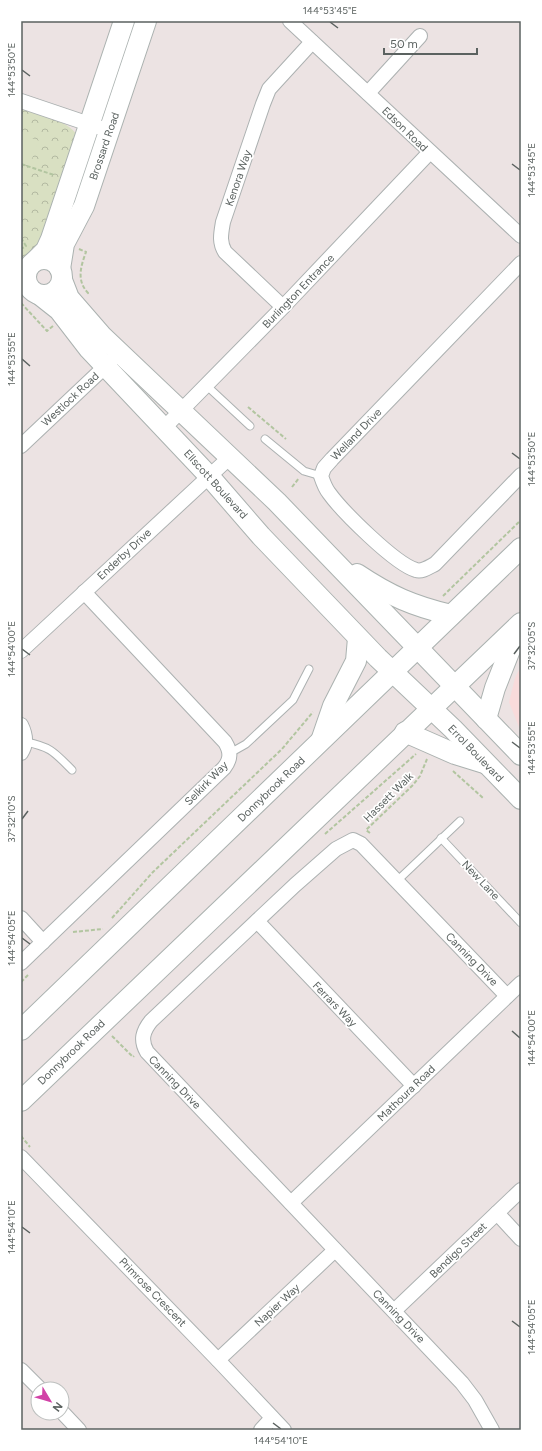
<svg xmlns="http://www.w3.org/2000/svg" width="542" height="1451" font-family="Figtree,sans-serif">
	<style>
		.commercial { fill: #f9dbdb }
		.forest { fill: url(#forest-crowns) }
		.pitch { fill: #d9e0c2 }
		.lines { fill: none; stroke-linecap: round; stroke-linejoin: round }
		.lane-casing { stroke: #acb1b1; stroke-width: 9 }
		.street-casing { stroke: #acb1b1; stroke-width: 16 }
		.secondary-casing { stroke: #abb2b0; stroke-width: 22 }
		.path { stroke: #b2c5a0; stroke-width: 2; stroke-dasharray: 4 2; stroke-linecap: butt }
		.lane { stroke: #fff; stroke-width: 7 }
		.street { stroke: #fff; stroke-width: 14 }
		.secondary { stroke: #fff; stroke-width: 20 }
		.ticks { fill: none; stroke: #5b6260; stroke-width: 1.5 }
		.labels { text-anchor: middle; stroke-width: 3.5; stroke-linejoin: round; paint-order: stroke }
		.street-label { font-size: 11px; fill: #5b6260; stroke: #fff }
		.neatline { fill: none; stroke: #5b6260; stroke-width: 1.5 }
		.ticks-label { font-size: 10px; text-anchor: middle; fill: #5b6260 }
	</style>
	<defs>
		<pattern id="forest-crowns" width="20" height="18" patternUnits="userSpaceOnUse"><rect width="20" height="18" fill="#d9e0c2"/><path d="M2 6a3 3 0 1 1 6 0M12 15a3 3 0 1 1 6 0" fill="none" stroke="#b3b9a1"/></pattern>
	</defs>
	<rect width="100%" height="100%" fill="#ece3e3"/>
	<!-- commercial -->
	<polygon class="commercial" points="521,666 521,732 509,702 515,678"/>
	<!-- forest -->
	<path class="forest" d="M21,109C39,115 67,119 78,136L52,219L33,253L21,258Z"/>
	<!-- pitch -->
	<polygon class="pitch" points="21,135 38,140 32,159 21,155"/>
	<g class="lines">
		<defs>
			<g id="lane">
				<polyline points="207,386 250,426"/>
				<polyline points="265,439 304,471 321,476"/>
				<path d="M26,742C51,747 54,752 72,770"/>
				<polyline points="230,753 246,744 293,700 309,669"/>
				<polyline points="441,838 521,923"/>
				<polyline points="397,881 460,821"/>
			</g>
			<g id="street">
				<polyline points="290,21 521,236"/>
				<polyline points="368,93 420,36"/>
				<polyline points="21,101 98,127"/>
				<path d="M521,263L332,459L324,468L321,476C323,482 325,488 329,493C342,511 395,564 416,570C422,572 429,567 435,564L521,475"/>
				<path d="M283,307L225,252C219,242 221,234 223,222L263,104L269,89L312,42"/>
				<polyline points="164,428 283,307 430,152"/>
				<polyline points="21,446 111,361"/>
				<polyline points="21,651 229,458"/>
				<path d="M21,725C26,735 27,744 21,753"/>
				<polyline points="21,918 43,942"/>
				<polyline points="257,921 414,1086"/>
				<path d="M21,963L224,768C231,759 231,752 225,742L84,592"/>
				<polyline points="21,1157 218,1360 284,1430"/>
				<polyline points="291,1203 521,983"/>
				<polyline points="497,1213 521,1239"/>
				<polyline points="394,1311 521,1190"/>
				<polyline points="218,1360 335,1250"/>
				<polyline points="21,1370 40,1389"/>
				<polyline points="62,1412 79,1430"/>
				<polyline points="261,1430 272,1418"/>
				<path d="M492,1430L475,1400L462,1383L147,1052C140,1040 143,1031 151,1021L295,885L336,849L353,840L361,844L507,996"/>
			</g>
			<g id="secondary">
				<circle cx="44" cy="277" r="18"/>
				<polyline points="35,261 46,250 51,239 124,21"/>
				<polyline points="60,269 64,244 84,206 146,21"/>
				<polyline points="62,280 69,298 102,336 277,502 521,755"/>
				<polyline points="40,295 59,310 89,349 209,476 261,536 378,658 453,729 521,799"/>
				<path d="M357,574C390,596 413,606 451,615"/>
				<polyline points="486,719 495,688 517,632"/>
				<polyline points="405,732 455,754 484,763"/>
				<polyline points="322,738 333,706 356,661 358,638"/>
				<polyline points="21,1030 521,548"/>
				<polyline points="21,1101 521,623"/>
			</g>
		</defs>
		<!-- lane casing -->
		<use href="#lane" class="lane-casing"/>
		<!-- street casing -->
		<use href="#street" class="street-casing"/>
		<!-- secondary casing -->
		<use href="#secondary" class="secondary-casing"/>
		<!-- path -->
		<g class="path">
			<polyline points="21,164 54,175"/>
			<polyline points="21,238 26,246 21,249"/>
			<path d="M79,249L86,252C81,266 76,280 88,293L86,294"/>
			<polyline points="21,303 47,331 53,326"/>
			<polyline points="248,407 286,439"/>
			<polyline points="292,487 299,478"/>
			<polyline points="443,596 521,520"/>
			<polyline points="453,771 483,798"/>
			<polyline points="370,833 366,830 413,785 420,776 427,759"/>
			<polyline points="325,834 416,754"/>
			<polyline points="112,918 153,872 282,749 313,712"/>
			<polyline points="73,932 103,929"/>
			<polyline points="21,982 28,975"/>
			<polyline points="112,1036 133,1057 134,1056"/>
			<polyline points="21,1136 30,1147"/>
		</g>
		<!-- lane -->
		<use href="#lane" class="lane"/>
		<!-- street -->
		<use href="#street" class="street"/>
		<!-- secondary -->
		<use href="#secondary" class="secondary"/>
	</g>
	<!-- ticks -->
	<path class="ticks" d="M330,22L338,28M22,70L30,76M512,164L520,170M22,359L30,366M512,453L520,459M22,649L30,655M514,654L520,646M512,742L520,748M22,819L28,811M22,938L30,944M512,1031L520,1038M22,1227L30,1233M512,1321L520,1327M273,1423L281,1429"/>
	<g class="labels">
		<!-- street labels -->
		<g class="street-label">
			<text transform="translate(405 129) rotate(44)" y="4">Edson Road</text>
			<text transform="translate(104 146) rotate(-71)" y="4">Brossard Road</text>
			<text transform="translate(238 178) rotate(-71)" y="4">Kenora Way</text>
			<text transform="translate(298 291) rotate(-46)" y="4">Burlington Entrance</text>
			<text transform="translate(70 399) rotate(-43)" y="4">Westlock Road</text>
			<text transform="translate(356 434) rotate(-46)" y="4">Welland Drive</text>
			<text transform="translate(216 484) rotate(48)" y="4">Ellscott Boulevard</text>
			<text transform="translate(124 554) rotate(-43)" y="4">Enderby Drive</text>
			<text transform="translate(476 753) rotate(46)" y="4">Errol Boulevard</text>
			<text transform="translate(206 783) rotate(-46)" y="4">Selkirk Way</text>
			<text transform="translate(271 789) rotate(-44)" y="4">Donnybrook Road</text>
			<text transform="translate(388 797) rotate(-45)" y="4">Hassett Walk</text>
			<text transform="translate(481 880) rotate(47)" y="4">New Lane</text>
			<text transform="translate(472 959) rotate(46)" y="4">Canning Drive</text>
			<text transform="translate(335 1004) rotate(46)" y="4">Ferrars Way</text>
			<text transform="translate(71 1052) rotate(-44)" y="4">Donnybrook Road</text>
			<text transform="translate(175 1082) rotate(46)" y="4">Canning Drive</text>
			<text transform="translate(406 1093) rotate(-44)" y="4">Mathoura Road</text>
			<text transform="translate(458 1250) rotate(-44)" y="4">Bendigo Street</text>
			<text transform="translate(153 1292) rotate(46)" y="4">Primrose Crescent</text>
			<text transform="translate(277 1305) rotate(-43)" y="4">Napier Way</text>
			<text transform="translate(399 1316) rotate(46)" y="4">Canning Drive</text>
		</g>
	</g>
	<!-- border -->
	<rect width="542" height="1451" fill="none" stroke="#ffffff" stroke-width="44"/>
	<!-- north arrow -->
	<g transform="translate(50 1401) rotate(128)"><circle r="19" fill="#ffffff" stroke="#bdc0bf"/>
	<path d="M0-3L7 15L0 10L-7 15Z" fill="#d242a7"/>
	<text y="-6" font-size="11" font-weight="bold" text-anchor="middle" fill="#5b6260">N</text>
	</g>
	<!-- scale -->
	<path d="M384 48v6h93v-6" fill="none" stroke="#5b6260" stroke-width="2"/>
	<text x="390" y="48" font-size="12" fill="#5b6260" stroke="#ffffff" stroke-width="3" paint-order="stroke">50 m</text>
	<rect x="22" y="22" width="498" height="1407" class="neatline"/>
	<g class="ticks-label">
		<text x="330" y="14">144°53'45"E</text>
		<text transform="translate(11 70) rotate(-90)" y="4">144°53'50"E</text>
		<text transform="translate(531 170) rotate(-90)" y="4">144°53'45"E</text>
		<text transform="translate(11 359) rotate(-90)" y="4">144°53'55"E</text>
		<text transform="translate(531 459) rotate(-90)" y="4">144°53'50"E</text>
		<text transform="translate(531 646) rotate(-90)" y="4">37°32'05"S</text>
		<text transform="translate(11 649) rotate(-90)" y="4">144°54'00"E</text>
		<text transform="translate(531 748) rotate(-90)" y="4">144°53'55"E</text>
		<text transform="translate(11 819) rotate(-90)" y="4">37°32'10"S</text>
		<text transform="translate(11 938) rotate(-90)" y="4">144°54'05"E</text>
		<text transform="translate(531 1038) rotate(-90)" y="4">144°54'00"E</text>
		<text transform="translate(11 1227) rotate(-90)" y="4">144°54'10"E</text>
		<text transform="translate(531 1327) rotate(-90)" y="4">144°54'05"E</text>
		<text x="281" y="1444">144°54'10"E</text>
	</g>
</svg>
